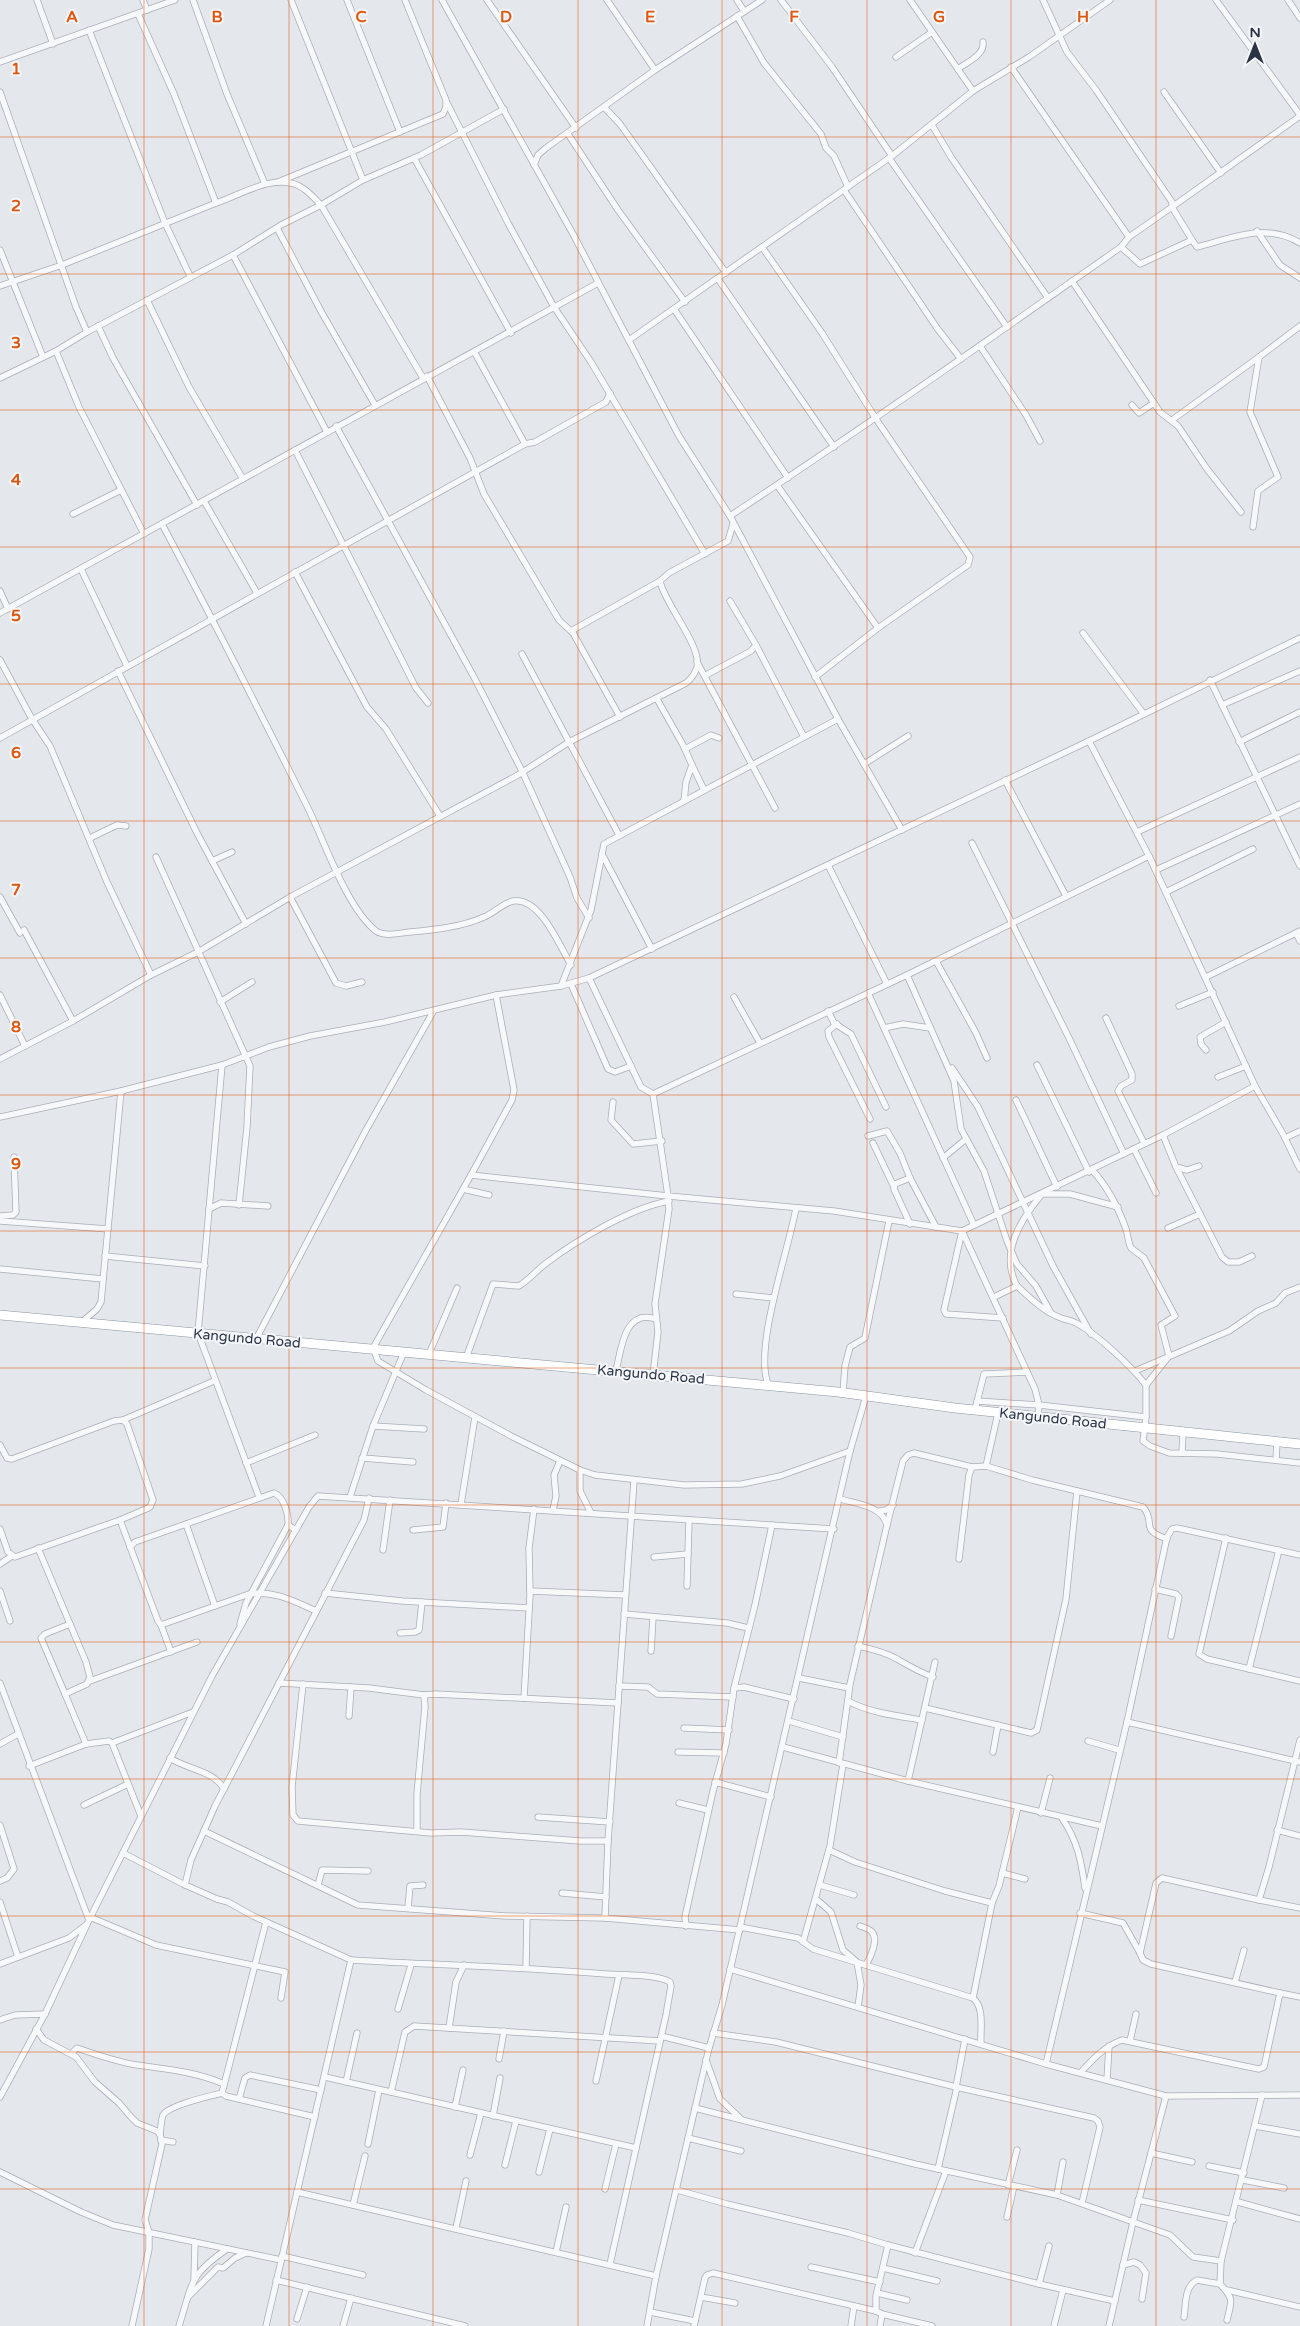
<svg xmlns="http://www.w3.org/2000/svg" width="1300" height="2326" font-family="'Varela Round',sans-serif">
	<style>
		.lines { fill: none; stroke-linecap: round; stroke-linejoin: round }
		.minor-casing { stroke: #a9aeb7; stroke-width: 7 }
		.highway-casing { stroke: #8b94a3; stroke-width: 10 }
		.minor { stroke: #f7f8fa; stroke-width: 5.5 }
		.highway { stroke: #fff; stroke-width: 9 }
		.grid { fill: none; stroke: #df570f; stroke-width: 1; stroke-opacity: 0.55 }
		.labels { text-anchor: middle; stroke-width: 4; stroke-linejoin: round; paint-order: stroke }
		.street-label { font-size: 14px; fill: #2b3445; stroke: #f4f6f9 }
		.grid-label { font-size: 16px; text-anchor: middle; font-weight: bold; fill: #df570f; stroke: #f4f6f9; stroke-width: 4; stroke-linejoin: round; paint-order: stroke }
	</style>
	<rect width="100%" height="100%" fill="#e4e7ec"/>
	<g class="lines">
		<defs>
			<g id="minor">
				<polyline points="37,0 53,44"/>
				<polyline points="143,0 147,10"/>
				<polyline points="193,0 227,94 265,184"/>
				<polyline points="291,0 363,180"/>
				<polyline points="347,0 400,132"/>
				<polyline points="442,0 573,234 679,436 730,516 838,719 604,844 591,910 561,986"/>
				<polyline points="487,0 576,128"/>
				<polyline points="607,0 655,70"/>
				<polyline points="737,0 744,11"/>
				<polyline points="781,0 832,67 892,156"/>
				<polyline points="910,0 973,91"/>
				<polyline points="1216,0 1300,115"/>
				<polyline points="1288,0 1300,18"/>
				<path d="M138,14L174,94L216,203C241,195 278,170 304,189C310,193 316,200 321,205L423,378"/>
				<polyline points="737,16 764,63 821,134 826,148 834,156 848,187"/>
				<polyline points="89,30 165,223 190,276"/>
				<polyline points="896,57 932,32"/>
				<polyline points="0,62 175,0"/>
				<polyline points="1011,67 1129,237"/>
				<path d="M958,69C967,62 985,55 983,42"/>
				<polyline points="0,92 76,307 87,332"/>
				<polyline points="1164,92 1221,173"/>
				<polyline points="447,103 508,223 554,307 591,362 705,554"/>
				<polyline points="604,107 620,124 726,273"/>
				<polyline points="932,125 951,157 1048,298"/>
				<polyline points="568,134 618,210 685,302"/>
				<polyline points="414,158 511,333"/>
				<polyline points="889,158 1007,327"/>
				<polyline points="534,165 538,155 546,148 655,70 762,0"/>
				<polyline points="278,182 443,114 446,107 446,100 405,0"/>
				<polyline points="844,190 937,328 961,359"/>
				<polyline points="277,228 322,313 375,405"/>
				<polyline points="1257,231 1280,265 1300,278"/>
				<polyline points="1192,240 1172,207 1300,116"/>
				<polyline points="762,247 822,333 876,419 970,557 968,565 878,628"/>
				<path d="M1121,247L1140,264L1192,240L1197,247C1233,238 1266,222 1300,243"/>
				<polyline points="0,250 43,357"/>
				<polyline points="233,255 327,432"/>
				<polyline points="718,279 834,447"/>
				<polyline points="1072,281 1160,412 1178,426 1207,469 1241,512"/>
				<polyline points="0,286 62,265 216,203"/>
				<polyline points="147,300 189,387 243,479"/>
				<polyline points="674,309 788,478"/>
				<polyline points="98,326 113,358 197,505"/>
				<polyline points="629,340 892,156 973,91 1029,57 1110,0"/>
				<polyline points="980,346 1026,415 1040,441"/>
				<polyline points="56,351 79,407 144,534"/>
				<polyline points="475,353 525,444"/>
				<polyline points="427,376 470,458 484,494 559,620 573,633 620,717"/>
				<polyline points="0,378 56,351 87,332 233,255 281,225 321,205 363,180 421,155 504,109"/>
				<polyline points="1132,405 1139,413 1154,403"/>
				<polyline points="1172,420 1259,357"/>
				<polyline points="336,426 475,679 522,771 570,877 577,898 589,918"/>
				<polyline points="295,450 416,688 428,703"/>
				<polyline points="777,485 878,628 815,677"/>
				<polyline points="204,501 257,593"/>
				<polyline points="73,514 121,490"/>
				<path d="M730,516C862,429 991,338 1121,247L1129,237L1172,207V202L1096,90L1067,52L1043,0"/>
				<path d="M162,524C212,618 260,712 307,806C325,842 346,907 376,931C385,937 400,933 410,932C433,930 462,927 484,917C494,913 503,903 513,901C540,896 560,947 571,965"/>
				<polyline points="1253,527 1258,491 1278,477 1250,412 1259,357 1300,326"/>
				<polyline points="81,569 127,666"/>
				<polyline points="295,572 367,707 386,729 440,816"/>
				<polyline points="0,591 8,609"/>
				<polyline points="0,613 598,283"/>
				<polyline points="571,631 660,581"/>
				<polyline points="1083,633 1143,713"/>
				<polyline points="756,645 804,737"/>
				<polyline points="522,654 619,835"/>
				<polyline points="0,660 32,719 50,746 107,882 151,975"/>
				<polyline points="697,662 775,808"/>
				<polyline points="118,671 197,833 246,924"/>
				<polyline points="706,675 751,651 756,645 730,601"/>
				<polyline points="1210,680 1300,866"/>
				<polyline points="657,699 683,745 692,765 686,782 684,801"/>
				<polyline points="1222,705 1300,671"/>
				<polyline points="838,719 902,830"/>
				<polyline points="0,738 525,444 535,442 606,402 610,393"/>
				<polyline points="1089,741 1149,856 1255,1086 1283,1134 1300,1169"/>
				<polyline points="1239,742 1300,712"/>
				<polyline points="685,749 711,735 719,738"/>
				<polyline points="864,764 908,736"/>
				<polyline points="692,765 704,790"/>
				<polyline points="1005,780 1066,896"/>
				<polyline points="1137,832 1300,757"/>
				<polyline points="90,838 117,825 126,826"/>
				<polyline points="972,843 1069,1038 1124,1154"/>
				<polyline points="602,854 652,949"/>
				<polyline points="156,857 250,1066 247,1127 239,1205"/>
				<polyline points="212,861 232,852"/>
				<polyline points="828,865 887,984"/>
				<polyline points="1156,870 1300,804"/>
				<polyline points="1166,892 1253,849"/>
				<polyline points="0,897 20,933"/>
				<polyline points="290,897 336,983 346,986 362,982"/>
				<polyline points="24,930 73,1021"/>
				<polyline points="1296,933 1300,941"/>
				<polyline points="936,961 976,1033 987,1058"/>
				<polyline points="907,975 954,1081 961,1129 984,1171 1007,1241 1017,1264 1036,1286 1051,1313"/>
				<polyline points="1206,977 1300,931"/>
				<polyline points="589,978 641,1087 653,1094 907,975 1149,856"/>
				<polyline points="571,984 608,1069 615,1072 631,1066"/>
				<polyline points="868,993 974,1225"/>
				<polyline points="0,995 25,1046"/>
				<polyline points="734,997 760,1043"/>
				<polyline points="220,1002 252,982"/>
				<polyline points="1179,1006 1213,992"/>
				<polyline points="828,1011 834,1023 851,1034 886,1107"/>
				<polyline points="1106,1018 1132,1074 1132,1080 1121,1086 1118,1091 1144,1143"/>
				<polyline points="837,1024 828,1031 829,1037 870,1119"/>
				<polyline points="884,1028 903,1024 930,1028"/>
				<polyline points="1206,1050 1201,1044 1200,1037 1226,1022"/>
				<path d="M0,1059L73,1021L151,975L198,952L292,896L518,775L569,742L686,683C691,679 695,674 697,667C702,646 664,603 660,581L669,573L728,541L733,524"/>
				<polyline points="222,1065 198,1333 259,1497"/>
				<polyline points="1037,1065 1089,1172"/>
				<polyline points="952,1068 978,1107 1053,1266 1091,1334"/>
				<polyline points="1218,1077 1246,1066"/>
				<polyline points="653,1094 668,1196 834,1211 962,1231 1163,1135 1176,1167 1187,1170 1199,1166"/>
				<polyline points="1016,1100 1057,1187"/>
				<polyline points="613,1102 611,1120 633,1144 662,1141"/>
				<polyline points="0,1117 121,1091 222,1065 269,1047 310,1036 385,1022 496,995 561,986 589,978 1089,741 1300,638"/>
				<polyline points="1163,1135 1255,1086"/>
				<polyline points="868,1136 887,1131 900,1153 910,1178 895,1184 894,1189 910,1224"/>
				<polyline points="1285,1138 1300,1131"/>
				<polyline points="873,1143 894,1187"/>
				<polyline points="1134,1149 1156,1193"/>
				<polyline points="943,1158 966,1139"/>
				<polyline points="1176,1167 1222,1257 1228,1262 1239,1262 1252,1256"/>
				<polyline points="471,1175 512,1100 514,1090 496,995"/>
				<polyline points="910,1178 936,1227"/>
				<polyline points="463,1189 489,1195"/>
				<polyline points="209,1209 221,1203 268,1206"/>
				<polyline points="0,1216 13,1215 16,1212 14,1157"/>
				<polyline points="0,1221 108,1229"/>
				<polyline points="1168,1228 1200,1214"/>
				<polyline points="962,1231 1035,1389 1039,1405 977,1401"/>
				<polyline points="962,1231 944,1310 946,1314 1003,1318"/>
				<polyline points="105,1256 205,1266"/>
				<polyline points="0,1269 103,1279"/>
				<path d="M1017,1286C999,1253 1021,1219 1042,1194H1070L1118,1207"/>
				<polyline points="736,1294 773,1298"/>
				<path d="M994,1297L1017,1286C1030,1298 1044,1312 1061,1318C1066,1320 1071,1320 1076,1323C1097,1334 1131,1366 1146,1385"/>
				<polyline points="82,1322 97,1309 101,1302 121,1091"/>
				<polyline points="256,1339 366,1130 433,1012"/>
				<polyline points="429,1354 457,1288"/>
				<path d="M466,1358L493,1284L519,1286C529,1280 536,1271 545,1264C577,1240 630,1208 669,1201"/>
				<path d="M616,1371C621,1350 624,1308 656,1319"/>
				<polyline points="1135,1371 1229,1331 1258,1311 1276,1303 1285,1293 1300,1287"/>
				<polyline points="653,1375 658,1332 655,1304 669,1209 668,1196 471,1175 373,1348 378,1361 426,1390 513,1437 580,1470 595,1475 684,1485 742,1484 780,1476 850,1451"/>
				<path d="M769,1386C752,1352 789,1249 796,1208"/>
				<polyline points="843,1393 845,1366 850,1347 865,1338 889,1221"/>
				<polyline points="975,1410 984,1374 1027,1372"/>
				<path d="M1038,1417L1039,1405L1146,1417V1385L1169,1356L1161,1325L1175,1316L1144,1258L1131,1248C1128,1242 1128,1235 1126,1229C1118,1207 1108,1187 1092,1170"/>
				<polyline points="1146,1417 1143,1441 1150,1446 1169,1453 1217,1454 1300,1463"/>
				<polyline points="123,1420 214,1381"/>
				<polyline points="373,1426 424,1429"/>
				<polyline points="0,1445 7,1458 12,1459 114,1421 123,1420 127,1424 153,1500 150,1507 146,1509 120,1520 15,1557 8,1552 0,1529"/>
				<polyline points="1182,1453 1183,1433"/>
				<polyline points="362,1458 413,1462"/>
				<polyline points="1276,1460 1277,1442"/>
				<polyline points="246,1463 315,1435"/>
				<polyline points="986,1466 998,1413"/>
				<polyline points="580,1470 580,1491 591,1513"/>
				<polyline points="350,1497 373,1426 404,1352"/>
				<polyline points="461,1504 475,1417"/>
				<polyline points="553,1510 556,1496 554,1475 560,1461"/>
				<polyline points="879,1511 886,1510 893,1505"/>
				<path d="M120,1520L158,1621L161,1625L249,1594C273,1590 294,1601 316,1611"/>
				<polyline points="186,1524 215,1606"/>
				<polyline points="887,1525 903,1461 908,1455 914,1453 972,1467"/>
				<polyline points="413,1530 443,1527 446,1503"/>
				<polyline points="1226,1538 1199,1654 1207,1659 1300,1681"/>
				<path d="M130,1547L135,1542L274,1493C284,1496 289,1516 288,1525L296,1530"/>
				<polyline points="38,1548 86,1662 90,1677 87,1684 65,1694 86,1744"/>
				<polyline points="383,1550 390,1500"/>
				<polyline points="654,1557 688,1554"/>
				<path d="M959,1559L969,1475L972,1467L986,1466L1032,1480L1143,1507C1157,1523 1138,1529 1167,1539"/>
				<polyline points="0,1564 12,1556"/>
				<polyline points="687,1586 689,1520"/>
				<polyline points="1155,1589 1176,1594 1179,1597 1171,1636"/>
				<polyline points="0,1591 10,1621"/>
				<polyline points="530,1591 625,1595"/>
				<polyline points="325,1593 402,1601 529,1608"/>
				<polyline points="624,1614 727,1623 748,1628"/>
				<polyline points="240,1624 246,1603 288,1525"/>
				<polyline points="161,1625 171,1652"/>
				<polyline points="400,1633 415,1632 419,1630 422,1602"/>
				<path d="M858,1646C871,1649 885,1652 897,1659C909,1666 919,1672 933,1677"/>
				<polyline points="651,1651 653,1617"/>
				<polyline points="1249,1669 1279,1550"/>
				<polyline points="799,1678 849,1688"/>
				<polyline points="90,1681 197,1642"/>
				<polyline points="0,1683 89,1920"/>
				<polyline points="279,1683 369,1688 424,1695 435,1694 618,1703"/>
				<polyline points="303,1684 292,1787 293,1815 298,1821 431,1833 461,1832 580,1841 608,1841"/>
				<polyline points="619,1686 648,1687 657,1694 733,1697"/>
				<polyline points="734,1688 744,1687 794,1699"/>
				<polyline points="65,1694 41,1638 45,1634 70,1624"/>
				<polyline points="524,1698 530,1595 529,1548 534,1509"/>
				<path d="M848,1701C870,1713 898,1716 922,1720"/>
				<polyline points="925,1708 1031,1733 1037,1730 1066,1599 1077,1491"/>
				<polyline points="349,1716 351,1687"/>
				<polyline points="789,1721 843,1737"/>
				<polyline points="1127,1722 1167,1537 1172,1529 1177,1528 1300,1555"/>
				<polyline points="684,1728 729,1730"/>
				<polyline points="1088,1741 1119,1750"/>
				<polyline points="112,1743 193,1712"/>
				<polyline points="0,1744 18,1734"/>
				<polyline points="783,1747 908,1781 1102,1826"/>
				<polyline points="678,1752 724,1753"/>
				<polyline points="993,1752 998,1725"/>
				<path d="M170,1758C188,1770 213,1770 224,1789"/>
				<path d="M839,1763L850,1684L887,1525C882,1506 858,1504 840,1499"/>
				<polyline points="29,1766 86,1744 109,1741 112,1743 141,1816"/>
				<polyline points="908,1781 935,1662"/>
				<polyline points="715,1782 771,1797"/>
				<polyline points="679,1803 708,1810"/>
				<polyline points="84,1805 128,1784"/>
				<polyline points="1041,1813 1050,1778"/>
				<polyline points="538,1817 610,1822"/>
				<path d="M1062,1818C1078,1842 1081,1860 1085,1888"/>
				<polyline points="0,1825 14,1869 7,1878 0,1881"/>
				<polyline points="417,1830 417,1794 425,1707 424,1695"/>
				<polyline points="1277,1830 1300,1836"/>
				<polyline points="204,1831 358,1905 505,1916 605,1918 740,1930"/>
				<polyline points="829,1850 855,1862 945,1891 992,1903"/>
				<polyline points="123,1853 183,1884 217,1899 228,1902 253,1916 351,1960 266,2326"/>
				<polyline points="1002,1873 1025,1879"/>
				<polyline points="185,1885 191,1860 215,1806 364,1520 369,1498"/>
				<polyline points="318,1885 322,1870 368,1871"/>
				<polyline points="820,1885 854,1895"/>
				<polyline points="562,1893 606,1897"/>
				<polyline points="816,1899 831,1912 843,1950 857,1962 861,1985 858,2007"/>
				<polyline points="1259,1900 1300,1908"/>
				<polyline points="0,1902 18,1957"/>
				<polyline points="408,1908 410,1886 423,1885"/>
				<polyline points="1080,1913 1123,1923 1140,1953"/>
				<polyline points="90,1917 156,1945 285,1972 281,1998"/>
				<polyline points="605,1918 608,1841 634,1481"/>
				<polyline points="266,1922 222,2093 226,2096 315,2117"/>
				<polyline points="686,1926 685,1917 713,1791 726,1744 734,1688 755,1605 772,1525"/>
				<path d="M860,1926C863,1927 869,1929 871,1931C880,1938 870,1958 866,1965"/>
				<path d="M740,1927L798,1938L813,1949L973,1998C985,2008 980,2029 981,2044"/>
				<polyline points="803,1942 830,1846 843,1764"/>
				<path d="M351,1960C436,1965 521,1967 606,1974C622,1975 656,1974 670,1982L671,1986L666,2015L610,2264"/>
				<polyline points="0,1964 69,1938 86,1925"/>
				<polyline points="526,1968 527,1916"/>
				<polyline points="730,1969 1046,2064 1166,2096 1300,2095"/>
				<polyline points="1235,1982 1244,1950"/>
				<polyline points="1280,1993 1300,1997"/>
				<polyline points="973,1998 992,1903 999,1886 1018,1807"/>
				<polyline points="398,2009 411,1965"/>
				<polyline points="0,2020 15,2015 45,2014"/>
				<polyline points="449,2028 456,1982 464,1965"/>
				<polyline points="36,2029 44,2040 76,2057 95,2082 119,2103 131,2117 137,2123 157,2131 160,2134 162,2144 145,2220 149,2232 149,2249 132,2326"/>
				<polyline points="713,2033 776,2042 956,2087 1094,2118 1098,2121 1100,2127 1082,2203"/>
				<polyline points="661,2036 709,2048"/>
				<polyline points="1130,2041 1136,2014"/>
				<path d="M72,2053L77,2048C97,2055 117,2062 137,2065C166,2069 197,2072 224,2084"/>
				<polyline points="499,2059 504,2031"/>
				<polyline points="706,2060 720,2099 741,2119"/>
				<polyline points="1046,2064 1127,1722 1300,1762"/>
				<path d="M1081,2072C1093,2059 1105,2046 1122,2040L1244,2066L1259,2069L1264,2067L1280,1993L1151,1964L1143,1960L1140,1953L1156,1883L1162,1878L1259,1900L1269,1867L1300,1740"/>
				<polyline points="325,2077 636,2148"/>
				<polyline points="1107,2080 1109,2046"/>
				<polyline points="596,2081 619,1975"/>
				<polyline points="346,2082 357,2033"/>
				<polyline points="956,2087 965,2039"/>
				<polyline points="391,2092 405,2032 414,2026 660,2041"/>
				<polyline points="0,2097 45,2014 89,1920 212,1676 309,1507 318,1496 834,1529"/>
				<polyline points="239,2099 245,2078 250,2075 321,2090"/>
				<polyline points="455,2107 463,2070"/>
				<polyline points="695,2108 915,2164 1057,2195 1170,2235 1193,2257 1221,2261"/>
				<polyline points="493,2116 500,2078"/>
				<polyline points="1255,2126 1300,2134"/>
				<path d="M160,2134C161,2129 161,2120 163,2115C169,2105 210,2096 222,2093"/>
				<polyline points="688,2138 741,2151"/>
				<polyline points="161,2140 173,2142"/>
				<polyline points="368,2144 379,2090"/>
				<polyline points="1151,2153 1192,2162"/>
				<polyline points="470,2155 481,2113"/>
				<polyline points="505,2165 516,2121"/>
				<polyline points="1209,2166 1244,2173"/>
				<polyline points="938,2169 957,2087"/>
				<polyline points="0,2172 81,2212 113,2225 281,2260"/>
				<polyline points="539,2172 550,2129"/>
				<polyline points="1243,2180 1284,2188"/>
				<polyline points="1008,2185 1017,2150"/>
				<polyline points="605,2189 616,2144"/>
				<polyline points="677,2190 727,2204 848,2233 888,2245 1039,2284 1115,2301"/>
				<polyline points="297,2192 656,2276"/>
				<polyline points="1057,2195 1063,2162"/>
				<polyline points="1138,2200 1233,2220"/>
				<polyline points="1238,2202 1300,2219"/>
				<polyline points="353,2205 365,2156"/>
				<polyline points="1007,2217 1014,2186"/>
				<polyline points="456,2228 466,2181"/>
				<polyline points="556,2252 566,2207"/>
				<polyline points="915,2253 946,2171"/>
				<polyline points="282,2256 363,2275"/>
				<polyline points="1123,2265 1134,2262 1140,2265 1146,2273 1142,2299"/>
				<polyline points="811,2267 880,2282"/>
				<polyline points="883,2268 937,2281"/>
				<polyline points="194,2279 195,2242"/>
				<polyline points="276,2280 465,2326"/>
				<polyline points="1039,2284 1049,2246"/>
				<polyline points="1227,2290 1300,2307"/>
				<polyline points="877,2293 907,2300"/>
				<polyline points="188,2297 218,2267 223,2268 235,2258 246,2253"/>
				<polyline points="701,2297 735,2303"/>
				<polyline points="650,2312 695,2321"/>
				<polyline points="882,2314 932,2326"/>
				<path d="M1184,2317C1186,2304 1184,2287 1197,2280L1220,2284"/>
				<polyline points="297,2319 307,2287"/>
				<path d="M1227,2320C1232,2300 1234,2299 1220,2284L1221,2261L1262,2095"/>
				<path d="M179,2326C193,2283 188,2276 227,2249"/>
				<polyline points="343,2326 351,2298"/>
				<polyline points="647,2326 656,2276 709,2048 722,2005 850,1451 866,1396"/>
				<polyline points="694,2326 705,2278 707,2275 713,2273 876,2311"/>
				<polyline points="851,2326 854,2306"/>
				<polyline points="880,2326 882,2314 876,2311 876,2296 888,2245"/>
				<polyline points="1054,2326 1063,2290"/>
				<polyline points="1109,2326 1133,2222 1166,2096"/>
			</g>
			<polyline id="highway" points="0,1315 838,1392 955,1408 1300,1444"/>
		</defs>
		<!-- minor casing -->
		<use href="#minor" class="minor-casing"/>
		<!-- highway casing -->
		<use href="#highway" class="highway-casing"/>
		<!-- minor -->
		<use href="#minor" class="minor"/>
		<!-- highway -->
		<use href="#highway" class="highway"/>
	</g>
	<!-- grid -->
	<path class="grid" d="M144,0V2326M289,0V2326M433,0V2326M578,0V2326M722,0V2326M867,0V2326M1011,0V2326M1156,0V2326M0,137H1300M0,274H1300M0,410H1300M0,547H1300M0,684H1300M0,821H1300M0,958H1300M0,1095H1300M0,1231H1300M0,1368H1300M0,1505H1300M0,1642H1300M0,1779H1300M0,1916H1300M0,2052H1300M0,2189H1300"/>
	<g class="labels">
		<!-- street labels -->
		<g class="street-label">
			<text transform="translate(247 1338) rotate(5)" y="5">Kangundo Road</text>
			<text transform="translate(651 1374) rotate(5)" y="5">Kangundo Road</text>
			<text transform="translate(1053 1418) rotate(6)" y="5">Kangundo Road</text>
		</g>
	</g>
	<g class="grid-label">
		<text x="72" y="22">A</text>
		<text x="217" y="22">B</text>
		<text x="361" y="22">C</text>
		<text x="506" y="22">D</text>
		<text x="650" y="22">E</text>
		<text x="794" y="22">F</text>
		<text x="939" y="22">G</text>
		<text x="1083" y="22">H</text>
		<text x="16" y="74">1</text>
		<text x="16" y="211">2</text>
		<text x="16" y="348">3</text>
		<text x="16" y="485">4</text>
		<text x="16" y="621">5</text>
		<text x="16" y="758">6</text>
		<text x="16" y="895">7</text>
		<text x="16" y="1032">8</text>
		<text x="16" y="1169">9</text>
	</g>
	<!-- north arrow -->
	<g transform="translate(1255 45)" stroke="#f4f6f9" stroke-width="4" paint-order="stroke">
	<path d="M0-4L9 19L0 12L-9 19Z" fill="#2b3445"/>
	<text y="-8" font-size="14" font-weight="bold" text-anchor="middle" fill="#2b3445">N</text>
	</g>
</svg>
